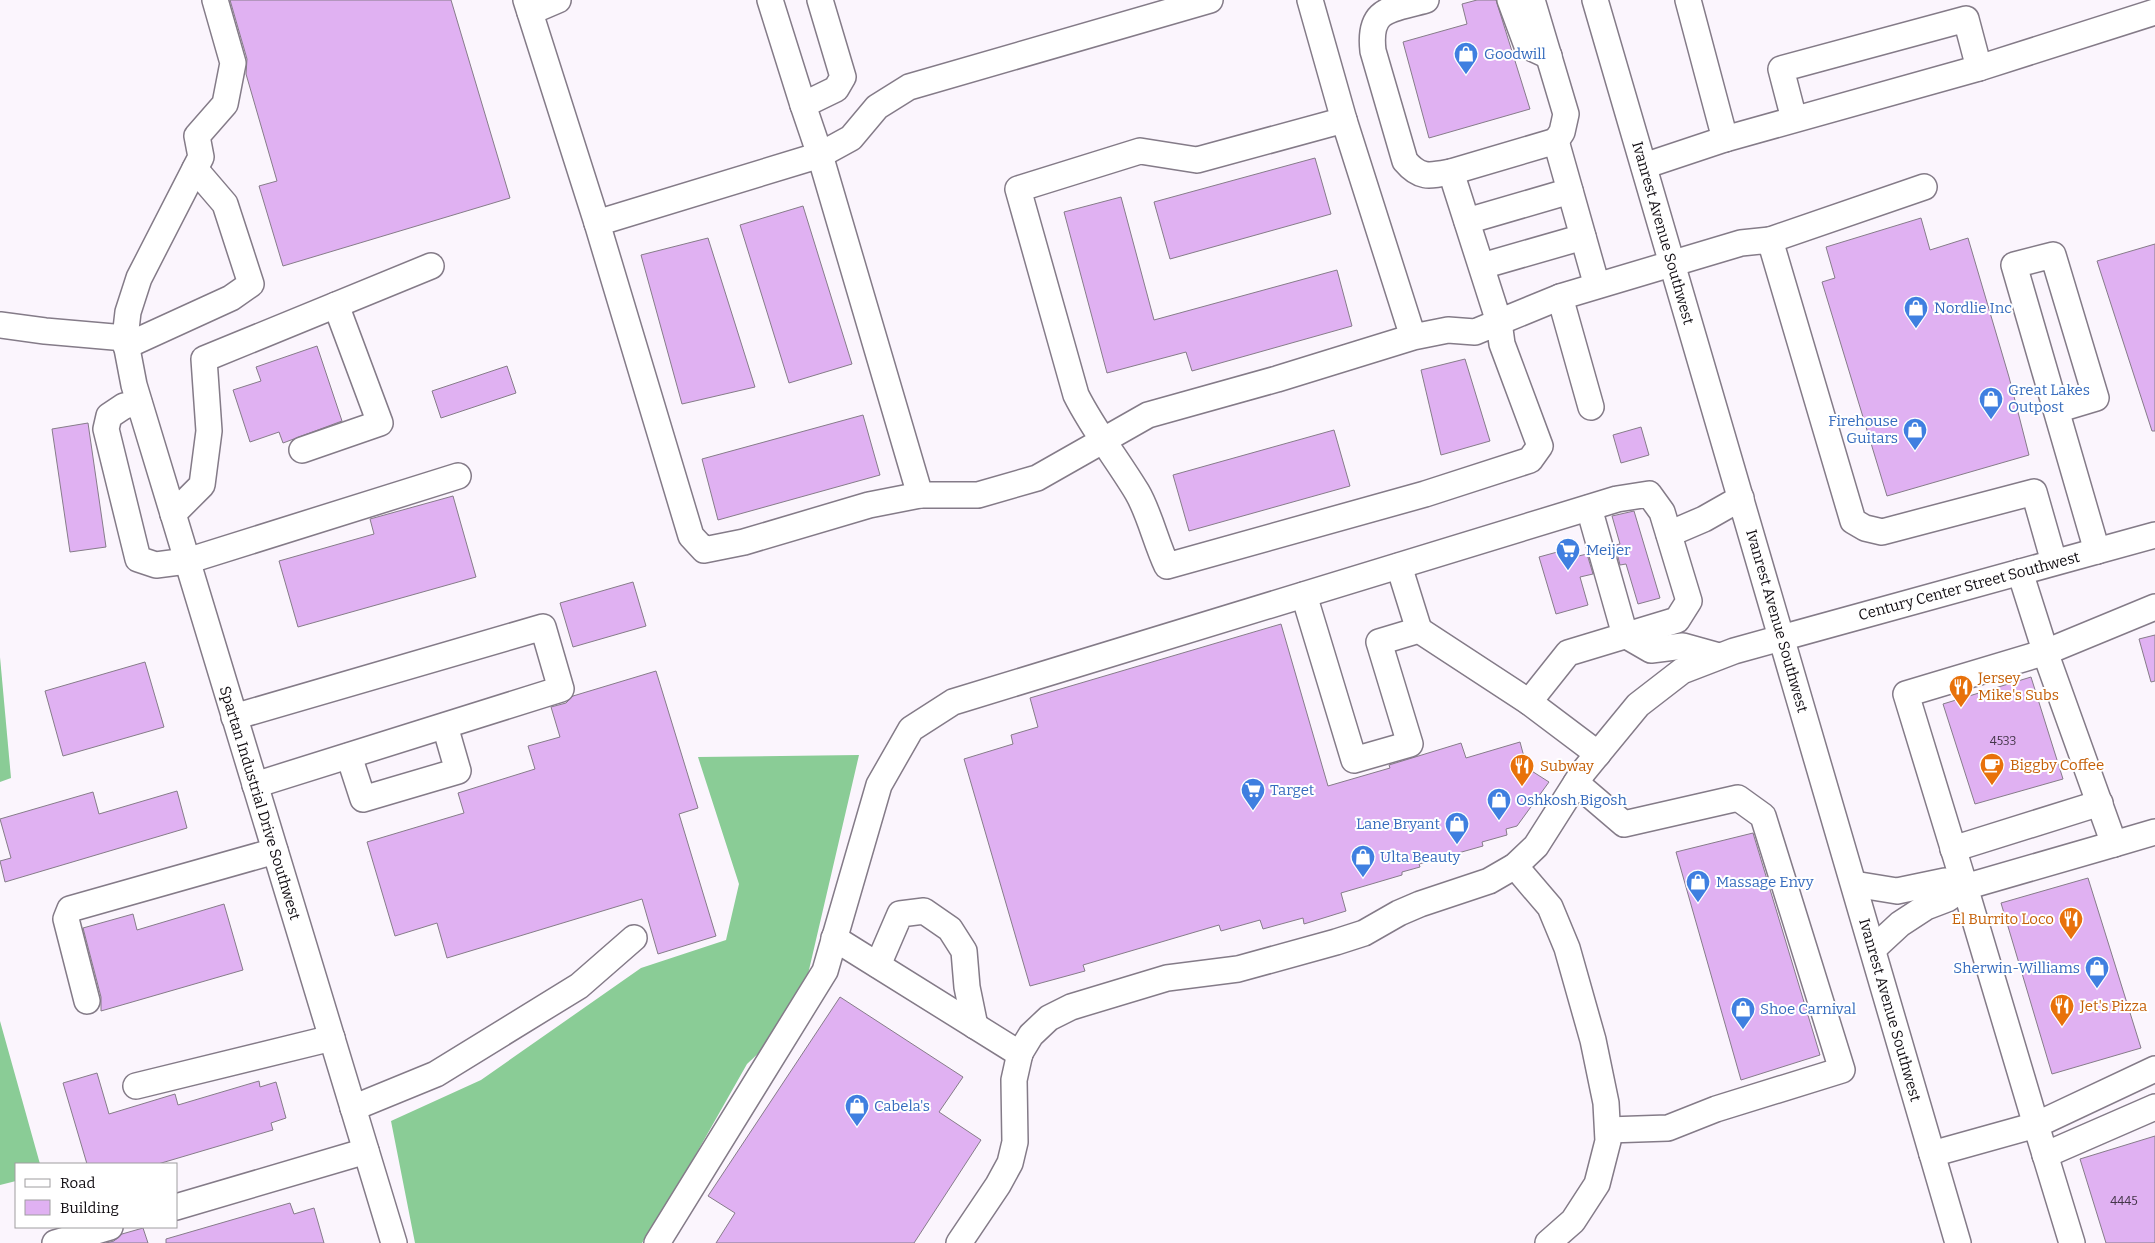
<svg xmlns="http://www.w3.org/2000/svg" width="2155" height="1243" font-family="Bitter,serif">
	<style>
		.forest { fill: #8acc96 }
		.building { fill: #e0b1f2; stroke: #867c89 }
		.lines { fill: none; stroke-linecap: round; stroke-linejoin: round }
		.minor-casing { stroke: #847b88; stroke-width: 28 }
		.minor { stroke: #fff; stroke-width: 25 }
		.labels { text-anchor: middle; stroke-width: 4; stroke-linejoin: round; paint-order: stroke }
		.number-label { font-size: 12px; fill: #443549 }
		.shop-label { font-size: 15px; fill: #366cbe; stroke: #fff; text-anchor: start }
		.street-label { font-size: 15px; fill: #100c11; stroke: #fff }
		.food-label { font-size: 15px; fill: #c56008; stroke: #fff; text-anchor: start }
	</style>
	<rect width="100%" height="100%" fill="#fbf5fd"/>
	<!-- forest -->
	<g class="forest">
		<polygon points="0,657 11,778 0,782"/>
		<polygon points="859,755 802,1000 781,1032 747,1064 679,1184 642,1243 415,1243 391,1121 481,1080 641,968 726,940 739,884 698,757"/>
		<polygon points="0,1021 40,1164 16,1164 16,1181 0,1185"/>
	</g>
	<!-- building -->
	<g class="building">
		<polygon points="230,0 451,0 510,198 283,266 259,186 277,181 246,74 247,59"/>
		<polygon points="1477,0 1496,0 1530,109 1429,138 1403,42 1467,24 1462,4"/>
		<polygon points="1315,158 1331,214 1170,259 1154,202"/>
		<polygon points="1121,197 1154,320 1337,270 1352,326 1192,371 1186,352 1107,373 1064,212"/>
		<polygon points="803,206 852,364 789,383 740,225"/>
		<polygon points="1921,218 1930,250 1968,238 2009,377 2029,455 1887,496 1822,282 1835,278 1826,247"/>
		<polygon points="708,238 755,387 682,404 641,255"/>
		<polygon points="2155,244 2155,431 2152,431 2097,261"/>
		<polygon points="317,346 342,421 283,443 279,432 250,442 233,390 261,381 256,367"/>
		<polygon points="1465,359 1490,441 1441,455 1421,370"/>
		<polygon points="507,366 516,393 441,418 432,391"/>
		<polygon points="863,415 880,475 718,520 702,459"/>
		<polygon points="88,423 106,547 70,552 52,429"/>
		<polygon points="1641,427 1649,455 1621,463 1613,435"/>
		<polygon points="1334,430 1350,486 1189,531 1173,475"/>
		<polygon points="453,496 476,577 298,627 279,561 374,534 370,519"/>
		<polygon points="1634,511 1660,598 1638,604 1626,564 1620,565 1615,545 1620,544 1612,516"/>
		<polygon points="1572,548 1574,557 1587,554 1593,574 1580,577 1588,605 1556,614 1539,557"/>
		<polygon points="633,582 646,626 573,647 560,603"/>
		<polygon points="1281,624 1328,786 1390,768 1389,765 1461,743 1466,758 1520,742 1527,768 1549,782 1517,826 1506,829 1507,835 1482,842 1483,846 1419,864 1420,867 1402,872 1402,875 1341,893 1346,911 1304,924 1303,918 1263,929 1260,920 1221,931 1219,925 1083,965 1085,971 1030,986 964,759 1013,744 1011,735 1038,727 1030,698"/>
		<polygon points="2155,635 2155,681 2151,682 2139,639"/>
		<polygon points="145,662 164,727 63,756 45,691"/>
		<polygon points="656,671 698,808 679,814 716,936 658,954 642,899 447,958 437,923 395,936 367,842 464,813 458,793 535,769 528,746 560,737 551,707 566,703 573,696"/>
		<polygon points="2031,677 2063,779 1975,804 1943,704"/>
		<polygon points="177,791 187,828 5,882 0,861 11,858 0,819 93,792 99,814"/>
		<polygon points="1753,833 1820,1055 1741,1080 1676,852"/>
		<polygon points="2088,878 2141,1048 2052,1074 2001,903"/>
		<polygon points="224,904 243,970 101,1011 101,997 83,928 133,914 137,930"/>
		<polygon points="840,997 963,1077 939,1112 981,1140 914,1243 716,1243 735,1213 708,1196"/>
		<polygon points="97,1073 109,1114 175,1094 178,1105 259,1081 260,1087 276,1082 286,1118 271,1123 273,1130 158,1164 87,1164 63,1083"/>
		<polygon points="2155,1136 2155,1243 2106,1243 2080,1159"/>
		<polygon points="290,1203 294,1214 314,1208 324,1243 166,1243 166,1239"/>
		<polygon points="143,1228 148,1243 106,1243 114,1241 122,1234"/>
	</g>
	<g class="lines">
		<defs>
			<g id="minor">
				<polyline points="215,0 233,63 225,104 197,136 201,157 139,278 128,312 125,338 134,385 394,1243"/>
				<polyline points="526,0 597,223"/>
				<polyline points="770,0 803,105"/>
				<polyline points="820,0 843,77 836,89 803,105 820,155 920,495"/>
				<path d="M1210,0L909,87L877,107L851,138L820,155L597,223L691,536L704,550L744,542L869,505L920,495H978L1037,478L1148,415L1277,379L1413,337L1448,330L1475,332L1499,322L1502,344L1540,446L1530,460L1425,494L1167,566C1156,543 1149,512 1137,492C1117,459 1093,429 1076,395L1018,189L1140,151L1197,160L1344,120L1413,337"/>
				<polyline points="1310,0 1344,120"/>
				<path d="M1426,0C1391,10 1368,7 1373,51L1405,161C1420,179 1430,176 1451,172"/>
				<polyline points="1510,0 1527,46 1549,56"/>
				<polyline points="1532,0 1566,114 1562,132 1556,141"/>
				<polyline points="1595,0 1958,1243"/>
				<polyline points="530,12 558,0"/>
				<polyline points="1794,119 1781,69 1966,19 1979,68"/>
				<polyline points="1725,139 1979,68 2155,12"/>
				<polyline points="1644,166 1725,139 1688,0"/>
				<polyline points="1467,221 1570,191"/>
				<polyline points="1770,240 1924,187"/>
				<polyline points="1482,266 1583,237"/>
				<polyline points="1597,286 1556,141 1451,172 1499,322 1560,297 1741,243 1770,240 1853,521 1865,528 1882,532 2034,492 2054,562"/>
				<polyline points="1560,297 1591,407"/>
				<polyline points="0,325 45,331 125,338"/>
				<polyline points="126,346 231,298 251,284 225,204 195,169"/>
				<polyline points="139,403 124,406 109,416 106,429 138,559 156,565 187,561 458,476"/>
				<path d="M2056,410L2096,398L2053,255L2014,265C2041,360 2069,455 2097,551"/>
				<polyline points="302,450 380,423 336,305"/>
				<polyline points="1589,508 1625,635 1651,650 1683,646 1719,656"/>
				<polyline points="173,514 202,485 209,431 204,359 431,266"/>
				<polyline points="1669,534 1704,519 1741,498"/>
				<polyline points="1399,566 1419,630"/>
				<polyline points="2020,572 2049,663 2114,844 2155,832"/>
				<polyline points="1304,595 1354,760 1410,744 1379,642 1419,630 1529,702"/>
				<polyline points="234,717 543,627 561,689 255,785"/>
				<polyline points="349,756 363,799 458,771 445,726"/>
				<polyline points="1576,783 1624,824 1738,798 1763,816 1842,1070 1716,1109 1668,1128 1608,1130"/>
				<polyline points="2114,844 1965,887 1906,694 2046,652 2155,607"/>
				<polyline points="1953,849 2100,803"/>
				<polyline points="1515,866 1550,907 1567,948 1593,1040 1606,1103 1608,1141 1597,1184 1573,1221 1548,1243"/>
				<polyline points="1854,884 1897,891 1945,881 1965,887"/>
				<polyline points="1965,887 2036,1125 2155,1069"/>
				<polyline points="834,938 1020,1054"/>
				<polyline points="1873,949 1900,924 1926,907 1947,899 1965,887"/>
				<polyline points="878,965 900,914 924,911 950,929 964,951 967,987 975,1026"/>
				<polyline points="87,1001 66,919 70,909 275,851"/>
				<polyline points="136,1086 332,1038"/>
				<polyline points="353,1108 436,1074 579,986 634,938"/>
				<polyline points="1932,1154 2036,1125 2072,1243"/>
				<polyline points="2045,1155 2155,1107"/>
				<polyline points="176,1207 366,1151"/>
				<polyline points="55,1243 110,1227"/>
				<polyline points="657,1243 825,971 879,785 911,729 953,702 1617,499 1649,494 1662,512 1689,601 1677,620 1568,653 1529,702 1598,754"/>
				<polyline points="959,1243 998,1185 1010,1163 1015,1142 1014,1080 1020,1053 1031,1035 1049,1018 1071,1007 1167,978 1238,969 1336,942 1364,933 1399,913 1420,904 1489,881 1515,866 1536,846 1583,772 1638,705 1682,671 1734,651 2155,535"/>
			</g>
		</defs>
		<!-- minor casing -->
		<use href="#minor" class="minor-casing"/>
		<!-- minor -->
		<use href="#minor" class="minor"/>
	</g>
	<!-- icons -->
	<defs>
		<symbol id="shop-pin" viewBox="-11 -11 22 30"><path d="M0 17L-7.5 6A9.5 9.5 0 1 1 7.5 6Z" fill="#3f7fe0" stroke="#fff"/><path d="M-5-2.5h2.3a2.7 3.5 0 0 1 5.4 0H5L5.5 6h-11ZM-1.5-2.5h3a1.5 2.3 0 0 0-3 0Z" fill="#fff"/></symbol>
		<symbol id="supermarket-pin" viewBox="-11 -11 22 30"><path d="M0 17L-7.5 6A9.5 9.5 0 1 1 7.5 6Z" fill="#3f7fe0" stroke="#fff"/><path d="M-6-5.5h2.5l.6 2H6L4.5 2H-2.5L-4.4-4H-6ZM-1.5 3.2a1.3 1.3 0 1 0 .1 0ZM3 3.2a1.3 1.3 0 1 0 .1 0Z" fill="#fff"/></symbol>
		<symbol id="restaurant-pin" viewBox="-11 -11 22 30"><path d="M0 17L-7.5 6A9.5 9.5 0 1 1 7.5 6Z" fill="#e8710a" stroke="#fff"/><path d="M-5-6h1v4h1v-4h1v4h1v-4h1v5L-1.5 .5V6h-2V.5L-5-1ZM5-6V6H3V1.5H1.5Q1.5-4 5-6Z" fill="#fff"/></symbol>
		<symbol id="cafe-pin" viewBox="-11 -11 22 30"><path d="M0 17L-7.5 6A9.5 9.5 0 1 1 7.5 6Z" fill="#e8710a" stroke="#fff"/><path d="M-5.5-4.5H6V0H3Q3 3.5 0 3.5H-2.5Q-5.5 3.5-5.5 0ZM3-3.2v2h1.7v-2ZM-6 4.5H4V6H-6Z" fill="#fff"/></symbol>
	</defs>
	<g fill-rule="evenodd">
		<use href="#shop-pin" x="1452" y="40" width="28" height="38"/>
		<use href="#shop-pin" x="1902" y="294" width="28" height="38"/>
		<use href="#shop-pin" x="1977" y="385" width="28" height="38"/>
		<use href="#shop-pin" x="1901" y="416" width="28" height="38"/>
		<use href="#supermarket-pin" x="1554" y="536" width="28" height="38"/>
		<use href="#restaurant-pin" x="1947" y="673" width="28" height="38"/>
		<use href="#cafe-pin" x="1978" y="751" width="28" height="38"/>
		<use href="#restaurant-pin" x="1508" y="752" width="28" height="38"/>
		<use href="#supermarket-pin" x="1239" y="776" width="28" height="38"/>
		<use href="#shop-pin" x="1485" y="786" width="28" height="38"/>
		<use href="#shop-pin" x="1443" y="810" width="28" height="38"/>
		<use href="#shop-pin" x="1349" y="843" width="28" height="38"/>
		<use href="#shop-pin" x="1684" y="868" width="28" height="38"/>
		<use href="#restaurant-pin" x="2057" y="905" width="28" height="38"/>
		<use href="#shop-pin" x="2083" y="954" width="28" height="38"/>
		<use href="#restaurant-pin" x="2048" y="992" width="28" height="38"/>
		<use href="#shop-pin" x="1729" y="995" width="28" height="38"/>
		<use href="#shop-pin" x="843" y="1092" width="28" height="38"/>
	</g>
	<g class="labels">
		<!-- number labels -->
		<g class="number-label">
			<text x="2003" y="745">4533</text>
			<text x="2124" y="1205">4445</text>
		</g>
		<!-- shop labels -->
		<g class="shop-label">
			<text x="1484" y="59">Goodwill</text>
			<text x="1934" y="313">Nordlie Inc</text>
			<text x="2008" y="395">Great Lakes<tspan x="2008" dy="17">Outpost</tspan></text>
			<text x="1898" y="426" text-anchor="end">Firehouse<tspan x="1898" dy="17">Guitars</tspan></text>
			<text x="1586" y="555">Meijer</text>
			<text x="1270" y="795">Target</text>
			<text x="1516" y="805">Oshkosh Bigosh</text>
			<text x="1440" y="829" text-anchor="end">Lane Bryant</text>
			<text x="1380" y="862">Ulta Beauty</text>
			<text x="1716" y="887">Massage Envy</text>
			<text x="2080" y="973" text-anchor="end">Sherwin-Williams</text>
			<text x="1760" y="1014">Shoe Carnival</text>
			<text x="874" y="1111">Cabela's</text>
		</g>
		<!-- street labels -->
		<g class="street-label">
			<text transform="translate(1663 233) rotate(74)" y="5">Ivanrest Avenue Southwest</text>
			<text transform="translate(1969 586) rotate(-15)" y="5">Century Center Street Southwest</text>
			<text transform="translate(1777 621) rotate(74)" y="5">Ivanrest Avenue Southwest</text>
			<text transform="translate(260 803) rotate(73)" y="5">Spartan Industrial Drive Southwest</text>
			<text transform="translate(1890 1010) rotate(74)" y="5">Ivanrest Avenue Southwest</text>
		</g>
		<!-- food labels -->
		<g class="food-label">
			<text x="1978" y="683">Jersey<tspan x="1978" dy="17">Mike's Subs</tspan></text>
			<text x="2010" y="770">Biggby Coffee</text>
			<text x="1540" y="771">Subway</text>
			<text x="2054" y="924" text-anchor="end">El Burrito Loco</text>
			<text x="2080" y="1011">Jet's Pizza</text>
		</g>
	</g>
	<!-- legend -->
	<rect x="15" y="1163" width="162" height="65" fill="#ffffff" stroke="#9f9ea0"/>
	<rect x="25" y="1179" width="25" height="8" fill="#ffffff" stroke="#9f9ea0"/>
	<text x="60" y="1188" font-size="15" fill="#100c11">Road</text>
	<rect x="25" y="1200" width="25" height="15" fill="#e0b1f2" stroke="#9f9ea0"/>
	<text x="60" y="1213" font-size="15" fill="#100c11">Building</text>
</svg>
